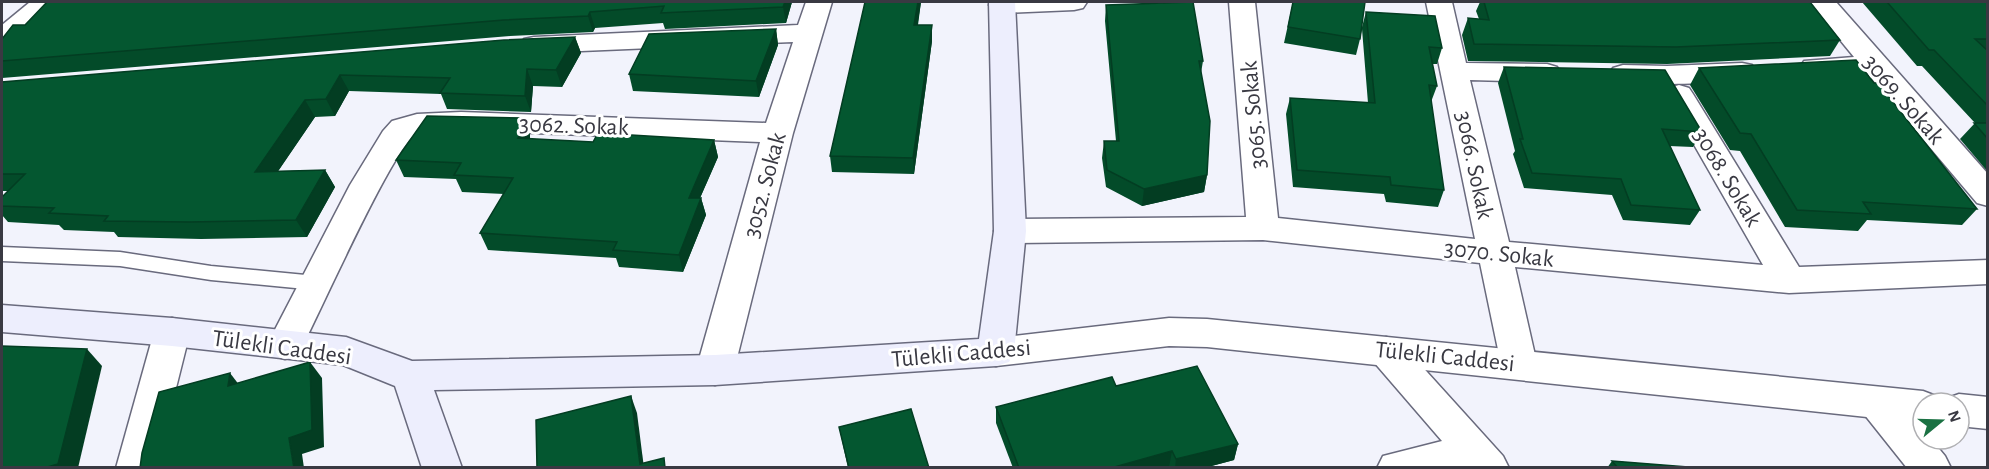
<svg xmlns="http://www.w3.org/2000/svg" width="1989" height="469" font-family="'Alegreya Sans',sans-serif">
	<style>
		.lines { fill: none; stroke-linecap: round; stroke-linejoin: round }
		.service-casing { stroke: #696a7d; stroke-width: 3 }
		.minor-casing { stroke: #696a7d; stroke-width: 3 }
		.tertiary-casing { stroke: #696a7d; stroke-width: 3 }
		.secondary-casing { stroke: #696a7d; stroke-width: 3 }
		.service { fill: #fff; fill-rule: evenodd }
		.minor { fill: #fff; fill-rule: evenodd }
		.tertiary { fill: #fff; fill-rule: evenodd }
		.secondary { fill: #edeefd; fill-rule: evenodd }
		.wall { fill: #034b29 }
		.shaded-wall { fill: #033d22 }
		.building { fill: #045730; stroke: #033d22; stroke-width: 1.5 }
		.labels { text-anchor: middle; stroke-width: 6; stroke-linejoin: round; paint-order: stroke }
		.street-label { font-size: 24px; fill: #393942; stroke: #fff }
	</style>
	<rect width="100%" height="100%" fill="#f2f3fc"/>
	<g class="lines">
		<defs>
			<polygon id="service" points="2,247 120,252 211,266 316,276 323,278 325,283 323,288 316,290 211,280 120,266 2,261"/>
			<g id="minor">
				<polygon points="30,2 58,2 12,44 2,46 2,25"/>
				<path d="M806,2H832L793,133L734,370L728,380L715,385L702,380L696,370L760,142L461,130C448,131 427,128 416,134C394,145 316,321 298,355L285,359L272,355L267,345L350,185L383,131L392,121L417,114L461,112L766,123L793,42L534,53L524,51L520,45L524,39L534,37L798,25Z"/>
				<polygon points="991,2 1087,2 1083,8 1074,10 1002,13 993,11 989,5"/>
				<polygon points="1229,2 1255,2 1278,218 1475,239 1426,2 1452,2 1466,63 1547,64 1557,67 1561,73 1557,79 1547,82 1470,80 1509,242 1763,265 1665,94 1669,88 1679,85 1689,88 1693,94 1799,267 1988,260 1988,284 1789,293 1515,267 1537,364 1532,374 1519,379 1506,374 1501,364 1480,263 1263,240 1010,243 998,239 994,231 998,223 1010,219 1246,217"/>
				<polygon points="1809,2 1836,2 1988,174 1988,206 1977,203 1867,73 1814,75 1804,73 1800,67 1804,61 1854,57"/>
				<path d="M1742,63L1752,65L1756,71L1752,77C1723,84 1642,87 1613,80L1609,74L1613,68L1623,65L1667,66Z"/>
				<polygon points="172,318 185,322 190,332 156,468 116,468 154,332 159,322"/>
				<polygon points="1386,337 1399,341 1503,456 1509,468 1377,468 1383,456 1442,441 1373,361 1368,351 1373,341"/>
				<polygon points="1877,388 1890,392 1923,430 1923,439 1931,439 1945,456 1951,468 1907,468 1864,414 1858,403 1864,392"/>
			</g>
			<g id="tertiary">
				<polygon points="1169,318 1207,319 1923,391 1936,396 1940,403 1923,403 1923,423 1207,347 1169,346 996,366 983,362 978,352 983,342 996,338"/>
				<polygon points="1959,394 1988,397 1988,429 1959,426 1959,403 1943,403 1945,399"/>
			</g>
			<polygon id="secondary" points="989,2 1015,2 1026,231 1014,352 1009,362 996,366 715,385 434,390 462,468 422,468 395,386 343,365 172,346 2,332 2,305 172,318 346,337 412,361 715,355 979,339 994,231"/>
		</defs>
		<!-- service casing -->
		<use href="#service" class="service-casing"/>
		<!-- minor casing -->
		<use href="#minor" class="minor-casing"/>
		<!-- tertiary casing -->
		<use href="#tertiary" class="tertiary-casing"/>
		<!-- secondary casing -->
		<use href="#secondary" class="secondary-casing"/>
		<!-- service -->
		<use href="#service" class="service"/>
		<!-- minor -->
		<use href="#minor" class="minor"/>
		<!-- tertiary -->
		<use href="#tertiary" class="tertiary"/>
		<!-- secondary -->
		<use href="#secondary" class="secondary"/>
	</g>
	<!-- wall -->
	<g class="wall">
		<polygon points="792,2 786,23 665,29 663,23 595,28 593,32 510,36 2,78 2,39 25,25"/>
		<polygon points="865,2 921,2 918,25 932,41 914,174 832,172 830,156"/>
		<polygon points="1293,2 1362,27 1366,12 1442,48 1437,64 1432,64 1437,86 1431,102 1444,190 1438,207 1386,202 1384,194 1293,187 1286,114 1290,98 1368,103 1362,29 1360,39 1356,55 1284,43"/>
		<polygon points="1480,2 1810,2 1840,40 1830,56 1667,64 1468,61 1462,35 1468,18 1479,19 1476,11"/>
		<polygon points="1862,2 1988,2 1988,172 1960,139 1975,123 1922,66 1917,66"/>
		<polygon points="1106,5 1203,61 1201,73 1207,175 1204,192 1142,206 1106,187 1102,158 1104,141 1116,141 1105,21"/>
		<polygon points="776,29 778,45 759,97 633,91 629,74"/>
		<polygon points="575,37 581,53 562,87 533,86 531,112 447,109 441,94 349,91 335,116 315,117 278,171 325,170 335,187 307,237 201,239 118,237 114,232 64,230 59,225 8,222 2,215 2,197 8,191 2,191 2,82"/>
		<polygon points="1504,67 1702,132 1693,147 1669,146 1700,210 1690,225 1623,220 1612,195 1524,188 1513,154 1515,151 1498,83"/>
		<polygon points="1699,68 1977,209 1962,225 1867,220 1858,231 1785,227 1740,151 1730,150 1690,85"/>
		<polygon points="524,118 530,135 530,139 593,142 714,140 718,157 700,198 701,198 706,215 683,272 619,267 616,258 488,250 480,233 504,194 462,192 456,179 404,177 396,160"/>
		<polygon points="1116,386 1238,444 1234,460 1204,468 1013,468 996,423 996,407"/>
		<polygon points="839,427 929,468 848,468"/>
		<polygon points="1612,461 1701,468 1607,468"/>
	</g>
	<!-- shaded-wall -->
	<g class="shaded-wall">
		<polygon points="785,2 792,2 786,23 783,7"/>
		<polygon points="918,2 921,2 915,41 914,25"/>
		<polygon points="590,12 595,28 593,32 588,16"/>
		<polygon points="932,25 932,41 914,174 913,158"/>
		<polygon points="776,29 778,45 759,97 756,81"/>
		<polygon points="575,37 581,53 562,87 556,70"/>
		<polygon points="527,69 533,86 531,112 525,96"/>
		<polygon points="340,75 349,91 335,116 326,99"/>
		<polygon points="305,100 315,117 266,189 255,172"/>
		<polygon points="524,118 530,135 529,146 518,138"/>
		<polygon points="714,140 718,157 693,214 689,198"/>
		<polygon points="325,170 335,187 307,237 296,220"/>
		<polygon points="1207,175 1204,192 1142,206 1144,189"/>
		<polygon points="701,198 706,215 683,272 679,255"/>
		<polygon points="87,349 102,366 78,468 44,468"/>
		<polygon points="310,362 322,378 324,447 302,454 304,468 294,468 289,438"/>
		<polygon points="230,373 243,390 228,386"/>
		<polygon points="631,396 637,413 644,468 640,464"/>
		<polygon points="1238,444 1234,460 1204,468 1175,468 1176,459"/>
		<polygon points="1172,451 1169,467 1168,468 1111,468"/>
	</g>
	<!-- building -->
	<g class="building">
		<polygon points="47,2 785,2 783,7 661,13 664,6 590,12 588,16 504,20 2,61 2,39 13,25 25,25"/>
		<polygon points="865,2 918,2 914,25 932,25 913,158 830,156"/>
		<polygon points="1193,2 1203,61 1199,61 1210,121 1207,175 1144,189 1107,170 1104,141 1119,141 1106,5"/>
		<polygon points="1293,2 1365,2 1360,39 1288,27"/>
		<polygon points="1484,2 1810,2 1840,40 1676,47 1474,44 1468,18 1489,20"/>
		<polygon points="1887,2 1988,2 1988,39 1975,39 1988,51 1988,106 1934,50 1929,50"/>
		<polygon points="1366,12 1435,16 1442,48 1429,47 1437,86 1429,85 1444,190 1391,185 1390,177 1297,170 1290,98 1375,103"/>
		<polygon points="776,29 756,81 629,74 649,34"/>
		<polygon points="575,37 556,70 527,69 525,96 440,93 450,78 340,75 326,99 305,100 255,172 325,170 296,220 189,222 104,221 108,216 49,213 54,208 2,206 2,197 25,174 2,174 2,82 504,40"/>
		<polygon points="1856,60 1874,83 1878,83 1977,209 1863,202 1871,214 1797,210 1751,134 1740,133 1699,68"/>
		<polygon points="1504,67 1665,70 1702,132 1662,129 1700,210 1631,205 1621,179 1532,173 1520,139 1523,139"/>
		<polygon points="427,116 524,118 523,129 518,138 593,142 598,133 714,140 689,198 701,198 679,255 613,250 617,242 480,233 513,178 454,175 461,163 396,160"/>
		<polygon points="1974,123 1988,123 1988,139"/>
		<polygon points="2,346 87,349 58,464 44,468 2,468"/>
		<polygon points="310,362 312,430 289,438 294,468 140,468 142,453 159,392 230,373 228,386"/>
		<polygon points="1197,366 1238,444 1176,459 1172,451 1111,468 1019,468 996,407 1112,377 1116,386"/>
		<polygon points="631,396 640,464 664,458 665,468 537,468 536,420"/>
		<polygon points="911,409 929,468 849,468 839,427"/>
		<polygon points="1612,461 1701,468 1618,468"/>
	</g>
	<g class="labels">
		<!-- street labels -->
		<g class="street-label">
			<text transform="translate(1904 99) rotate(49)" y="8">3069. Sokak</text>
			<text transform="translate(1253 115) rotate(-95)" y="8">3065. Sokak</text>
			<text transform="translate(574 125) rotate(2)" y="8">3062. Sokak</text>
			<text transform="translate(1475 165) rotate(78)" y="8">3066. Sokak</text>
			<text transform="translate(1728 177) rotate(59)" y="8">3068. Sokak</text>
			<text transform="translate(764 185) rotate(-75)" y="8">3052. Sokak</text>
			<text transform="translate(1499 253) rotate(6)" y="8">3070. Sokak</text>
			<text transform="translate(282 347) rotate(8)" y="8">Tülekli Caddesi</text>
			<text transform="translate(961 353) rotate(-5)" y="8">Tülekli Caddesi</text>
			<text transform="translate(1445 356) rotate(6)" y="8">Tülekli Caddesi</text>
		</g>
	</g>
	<!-- border -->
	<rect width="1989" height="469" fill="none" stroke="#393942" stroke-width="6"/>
	<!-- north arrow -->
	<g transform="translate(1941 421) rotate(71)"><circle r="28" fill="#ffffff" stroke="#b0b0b3" stroke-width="1.5"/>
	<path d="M0-4.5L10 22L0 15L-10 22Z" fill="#1b7143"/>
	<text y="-9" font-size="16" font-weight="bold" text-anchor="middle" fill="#393942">N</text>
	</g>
</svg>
